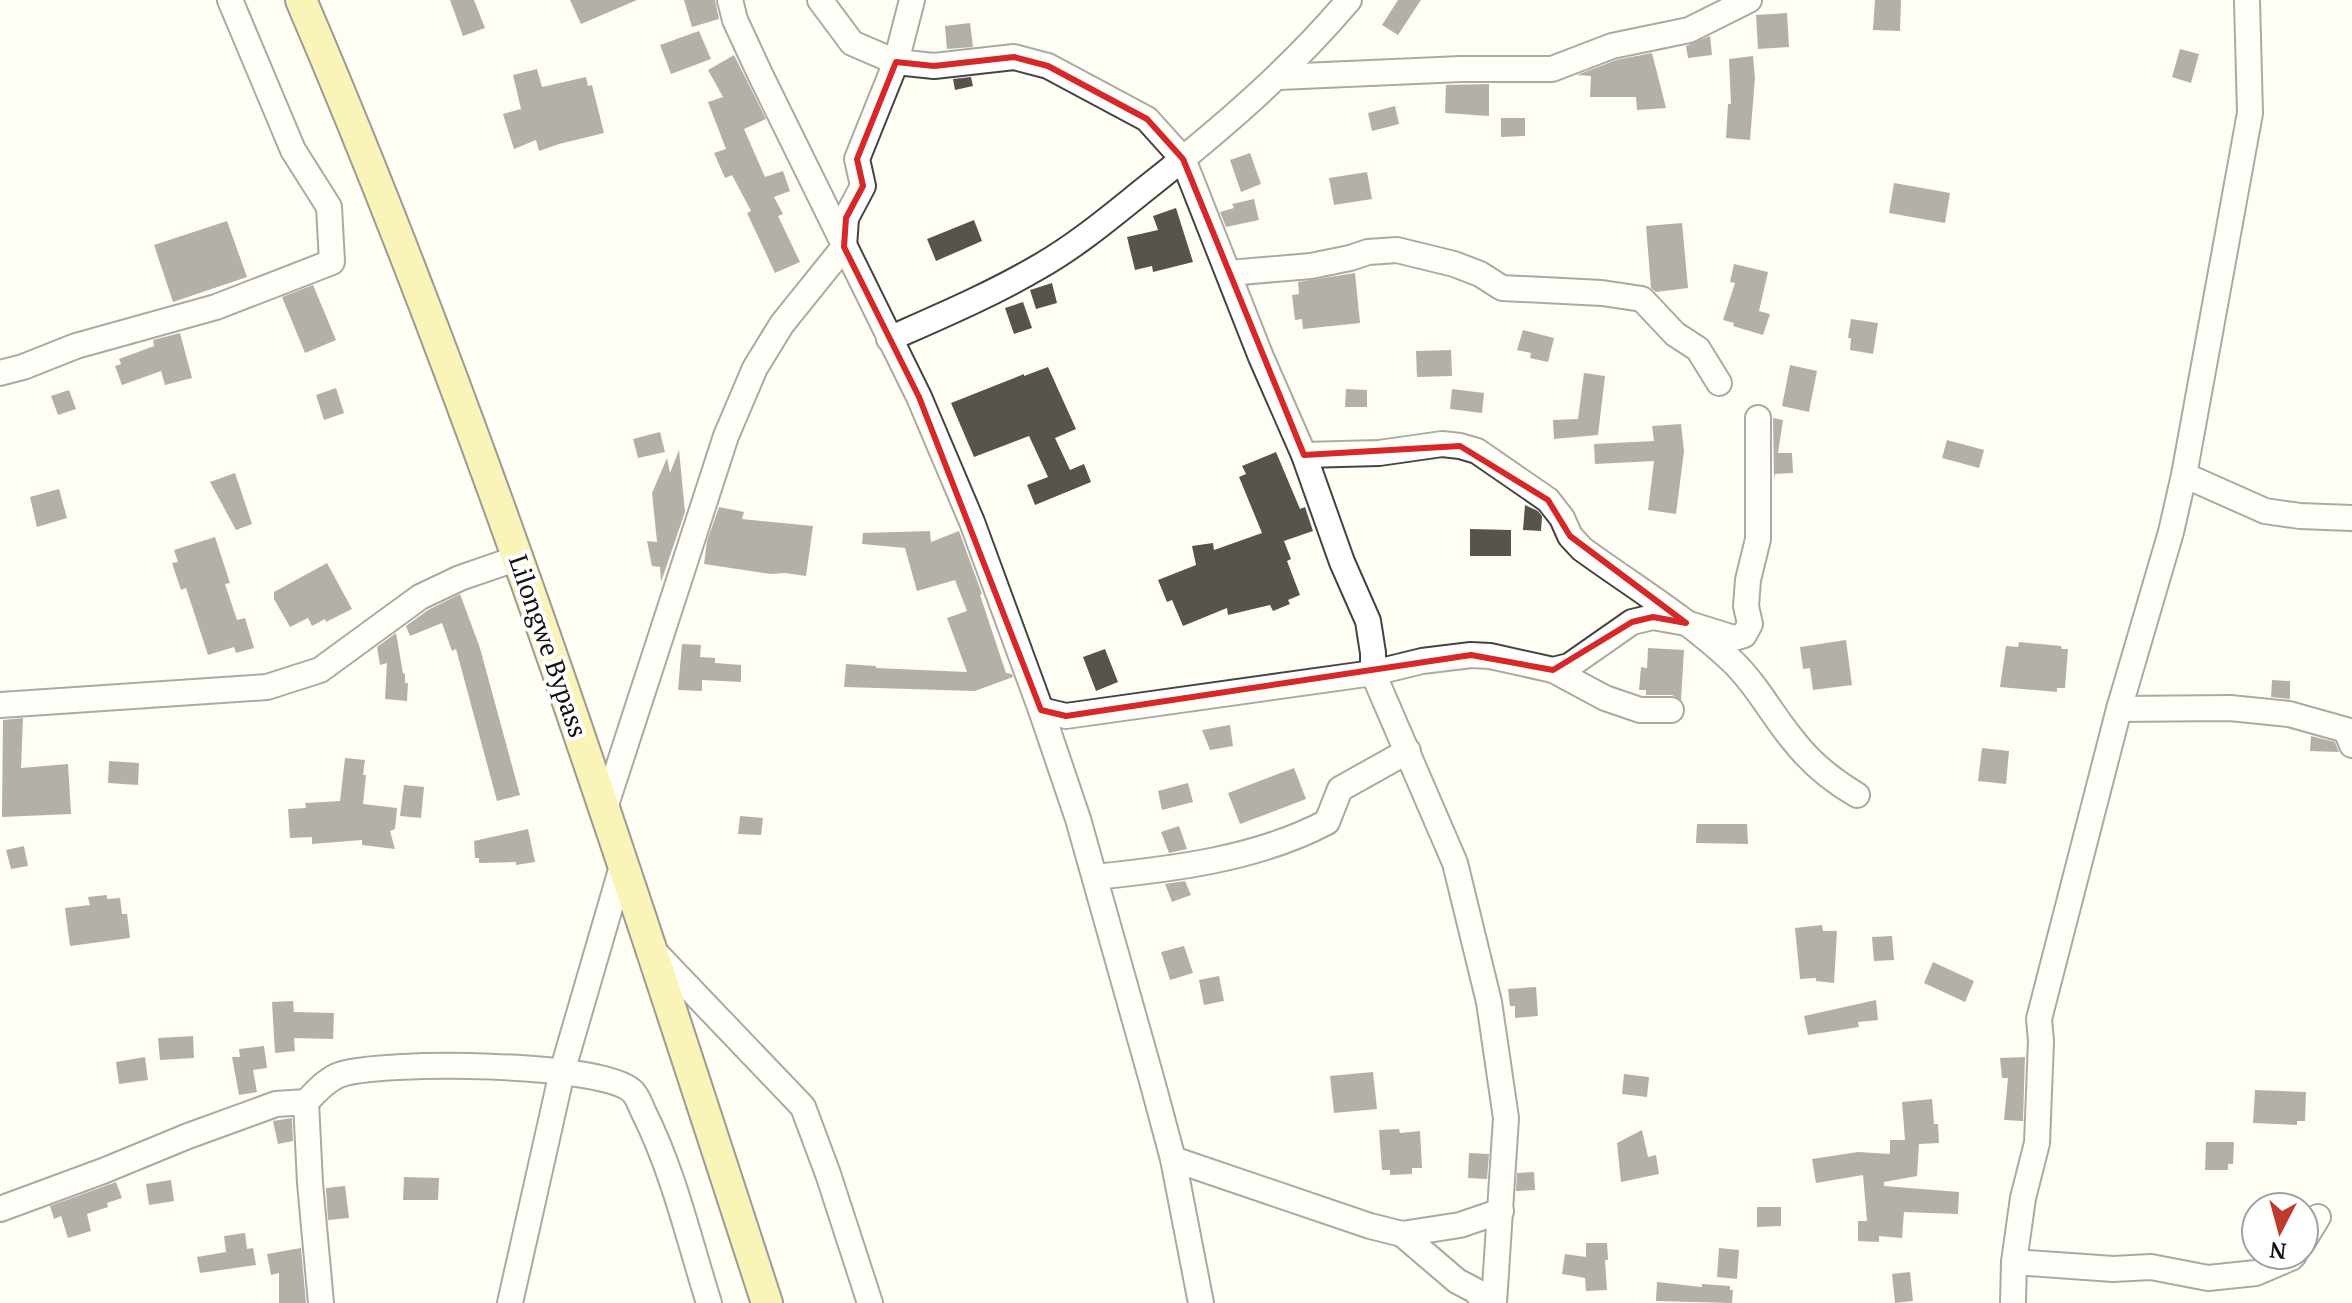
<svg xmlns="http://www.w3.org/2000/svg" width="2352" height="1303" font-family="'PT Serif',serif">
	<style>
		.building { fill: #59534d }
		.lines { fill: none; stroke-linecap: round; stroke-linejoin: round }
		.minor-casing { stroke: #444; stroke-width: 28 }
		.major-casing { stroke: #222; stroke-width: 34 }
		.minor { stroke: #fff; stroke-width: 24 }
		.major { stroke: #f4e86f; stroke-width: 30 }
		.marked { fill: none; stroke: #d62828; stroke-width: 6; stroke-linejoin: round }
		.labels { text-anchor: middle; stroke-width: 8; stroke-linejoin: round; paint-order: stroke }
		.street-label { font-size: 26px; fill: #111; stroke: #fff }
	</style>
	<rect width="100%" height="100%" fill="#fffef4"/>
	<!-- building -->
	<g class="building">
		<polygon points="450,0 474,0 485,28 463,36"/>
		<polygon points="570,0 637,0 581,24"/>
		<polygon points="684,0 715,0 719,19 692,27"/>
		<polygon points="1398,0 1421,0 1398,35 1382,25"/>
		<polygon points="1875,0 1901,0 1900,31 1873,30"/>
		<polygon points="1787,13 1789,47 1758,49 1756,15"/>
		<polygon points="970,23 973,47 947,49 945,26"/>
		<polygon points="699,31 711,59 671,74 660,45"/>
		<polygon points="1710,36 1712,55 1688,58 1686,46"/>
		<polygon points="2180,49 2199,54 2191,83 2172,77"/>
		<polygon points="1652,53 1666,108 1637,110 1636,97 1590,97 1591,76 1577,75 1616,60"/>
		<polygon points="734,55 766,119 744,129 765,177 783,171 790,191 774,197 783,214 778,216 800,262 775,273 747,213 751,211 732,175 725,178 714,153 726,149 708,102 723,97 708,70"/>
		<polygon points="1753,56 1755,78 1750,140 1726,138 1728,104 1731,104 1729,59"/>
		<polygon points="537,69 542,87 586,77 588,86 592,85 604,133 559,144 539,151 536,140 514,149 503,114 521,109 513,75"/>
		<polygon points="971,77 973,86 955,90 953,79"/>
		<polygon points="1489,84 1489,116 1445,113 1446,85"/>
		<polygon points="1395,106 1399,124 1372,131 1368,113"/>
		<polygon points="1501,118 1525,118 1525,136 1501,137"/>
		<polygon points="1250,153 1261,184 1241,192 1230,160"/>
		<polygon points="1367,172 1372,199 1334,205 1329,178"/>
		<polygon points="1894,183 1950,193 1945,223 1889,213"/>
		<polygon points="1254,199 1259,220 1226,227 1220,212 1234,208 1232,204"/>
		<polygon points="1176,208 1193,262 1153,272 1152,266 1135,270 1127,237 1158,230 1153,216"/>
		<polygon points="974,220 982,241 936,261 927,239"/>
		<polygon points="227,221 247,277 173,302 154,245"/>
		<polygon points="1682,223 1688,288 1656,292 1651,288 1646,226"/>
		<polygon points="1734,264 1768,272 1759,311 1770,314 1763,335 1733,326 1734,323 1723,320 1735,283 1730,282"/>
		<polygon points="1355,273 1360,323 1303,329 1302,319 1295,320 1292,295 1299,294 1298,282"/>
		<polygon points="1052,283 1057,303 1036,309 1030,290"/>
		<polygon points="313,285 336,340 305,353 282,297"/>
		<polygon points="1023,302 1032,328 1014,334 1005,308"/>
		<polygon points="1851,319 1878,323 1873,354 1850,350 1851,338 1848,338"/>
		<polygon points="1523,330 1554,338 1548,362 1530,358 1531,353 1517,350"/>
		<polygon points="180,333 192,378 165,385 161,371 122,385 115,366 121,364 119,359 154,346 153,340"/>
		<polygon points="1451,350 1452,376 1417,377 1416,351"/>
		<polygon points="1790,365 1817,371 1809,412 1782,406"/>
		<polygon points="1048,367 1076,429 1055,438 1070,470 1084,464 1091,482 1035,505 1027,485 1048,477 1029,436 974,457 951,403 1024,374 1024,376"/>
		<polygon points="1584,373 1605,376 1598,435 1554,439 1553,420 1578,419"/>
		<polygon points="336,388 344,413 324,420 316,395"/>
		<polygon points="1346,389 1367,390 1367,407 1345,407"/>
		<polygon points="1452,389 1484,393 1482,413 1450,409"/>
		<polygon points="69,390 76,409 58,415 51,396"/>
		<polygon points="1773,418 1783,420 1778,453 1792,453 1793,473 1775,474 1774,479"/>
		<polygon points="1681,424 1684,451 1676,514 1648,510 1654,461 1595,464 1594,444 1654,441 1652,426"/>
		<polygon points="660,432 665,452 638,458 633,439"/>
		<polygon points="1947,440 1984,450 1979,468 1942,458"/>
		<polygon points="679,450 685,512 661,582 660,567 652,566 647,541 657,542 652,493 667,458 670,473"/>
		<polygon points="1276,452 1300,509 1305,507 1313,531 1284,541 1291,559 1287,561 1300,595 1288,600 1290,604 1273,611 1270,605 1228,615 1227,608 1183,626 1172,600 1167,602 1158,580 1196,565 1192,546 1213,543 1214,550 1262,533 1239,477 1246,474 1242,466"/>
		<polygon points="235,473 252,524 236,530 210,482"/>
		<polygon points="59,489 67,518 37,527 30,497"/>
		<polygon points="1525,505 1538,511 1542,516 1541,531 1523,530"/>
		<polygon points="719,507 744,512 742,519 813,526 806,576 785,573 771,574 704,564 707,541"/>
		<polygon points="1470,529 1511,530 1511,556 1470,556"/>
		<polygon points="930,531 931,542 959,531 982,594 980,595 1006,673 1012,674 1013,677 975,691 844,687 846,664 876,666 876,668 967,672 947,618 967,611 955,580 917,591 905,548 862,544 863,533"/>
		<polygon points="215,537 230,583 225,584 237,620 245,618 254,648 236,653 234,647 208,655 186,588 181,590 172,563 178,562 174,550"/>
		<polygon points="327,563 352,609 326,622 325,619 312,626 308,618 290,627 274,599 274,592"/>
		<polygon points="460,594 480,648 520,795 497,801 456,649 452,651 442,623 410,636 406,626 428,610"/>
		<polygon points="396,633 403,673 405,674 405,683 408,683 407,701 385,699 387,663 380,665 377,647"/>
		<polygon points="1846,640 1852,685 1813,690 1810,668 1803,669 1800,647"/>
		<polygon points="2019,642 2061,646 2062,649 2068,649 2065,688 2057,688 2057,692 2000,687 2006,646 2018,647"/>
		<polygon points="682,644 701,645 700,657 715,658 715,663 741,665 741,682 702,680 702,691 678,690"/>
		<polygon points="1648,648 1684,650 1681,700 1672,695 1646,695 1646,690 1639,690 1641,667 1647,668"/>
		<polygon points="1105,649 1118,682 1096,691 1083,657"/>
		<polygon points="2272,680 2290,681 2290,699 2271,697"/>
		<polygon points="23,718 21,768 68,764 71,814 2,817 3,720"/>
		<polygon points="1230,725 1233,746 1210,750 1202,730"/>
		<polygon points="2311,736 2335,742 2339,752 2310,751"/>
		<polygon points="1982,748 2009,751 2006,784 1978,781"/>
		<polygon points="345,758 365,760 363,775 366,775 363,804 397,808 395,829 390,831 395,849 362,845 362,840 312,844 312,837 290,838 288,809 306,808 305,803 340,801"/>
		<polygon points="109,761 139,763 138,785 108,783"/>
		<polygon points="1294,768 1306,799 1240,824 1228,793"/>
		<polygon points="1188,783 1193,802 1162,810 1158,791"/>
		<polygon points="404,785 424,787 421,818 400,816"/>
		<polygon points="740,816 763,818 761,835 738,834"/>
		<polygon points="1697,824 1747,824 1748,844 1696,843"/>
		<polygon points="1179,826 1187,849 1169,853 1161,832"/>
		<polygon points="528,829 535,862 516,865 516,862 479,863 479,858 475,858 474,841"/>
		<polygon points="24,846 28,866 11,869 6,850"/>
		<polygon points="1185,881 1191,895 1172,902 1165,884"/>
		<polygon points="107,895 107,899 120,898 122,914 127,914 130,938 70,946 65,908 90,905 88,897"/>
		<polygon points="1822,925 1823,931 1837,931 1834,983 1816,981 1816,978 1800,979 1795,928"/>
		<polygon points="1892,936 1894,960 1874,961 1872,937"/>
		<polygon points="1184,946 1193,973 1170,980 1161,952"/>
		<polygon points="1933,962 1974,981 1965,1002 1924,983"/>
		<polygon points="1219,976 1224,1001 1204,1005 1199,980"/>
		<polygon points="1536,987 1538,1016 1515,1018 1515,1006 1510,1006 1508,989"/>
		<polygon points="1876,1000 1878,1020 1858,1022 1859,1027 1808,1035 1804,1016"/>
		<polygon points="293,1001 294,1012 334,1013 333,1039 294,1038 295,1051 275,1053 272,1002"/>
		<polygon points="193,1036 194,1058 160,1060 158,1038"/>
		<polygon points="264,1046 267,1068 253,1070 257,1092 239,1095 232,1057 240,1057 239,1049"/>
		<polygon points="145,1057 148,1080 119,1084 116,1062"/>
		<polygon points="2025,1057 2023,1121 2004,1120 2008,1078 2002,1078 2000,1058"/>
		<polygon points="1373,1072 1377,1109 1334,1113 1330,1076"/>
		<polygon points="1624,1074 1649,1077 1647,1097 1622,1094"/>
		<polygon points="2255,1090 2306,1092 2305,1121 2297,1121 2297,1125 2253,1123"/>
		<polygon points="1932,1099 1934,1124 1938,1124 1939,1143 1919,1144 1917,1176 1884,1182 1884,1186 1959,1192 1958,1214 1904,1212 1902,1238 1879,1236 1879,1242 1858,1241 1858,1221 1867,1221 1863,1175 1816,1183 1812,1159 1858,1152 1890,1154 1890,1140 1905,1140 1902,1102"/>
		<polygon points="292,1118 293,1141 278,1144 273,1121"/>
		<polygon points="1399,1129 1400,1133 1420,1131 1422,1168 1412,1168 1412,1174 1390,1175 1390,1170 1382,1170 1379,1130"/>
		<polygon points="1642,1130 1648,1157 1656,1155 1659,1174 1621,1182 1617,1143"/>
		<polygon points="2206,1142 2234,1142 2233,1164 2228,1164 2228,1170 2205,1170"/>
		<polygon points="1469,1153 1489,1154 1487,1179 1468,1178"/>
		<polygon points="1534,1172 1535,1190 1516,1191 1517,1173"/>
		<polygon points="404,1177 439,1178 438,1200 403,1200"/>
		<polygon points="171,1180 174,1201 149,1205 146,1184"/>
		<polygon points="116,1182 122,1198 107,1203 108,1207 87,1214 91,1231 68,1238 61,1216 54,1219 50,1206"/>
		<polygon points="345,1186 349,1218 328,1220 326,1188"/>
		<polygon points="1757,1207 1781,1207 1781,1226 1757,1227"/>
		<polygon points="245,1233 247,1249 253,1248 256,1265 200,1273 197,1257 226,1252 224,1236"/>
		<polygon points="1586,1243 1607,1243 1608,1260 1605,1260 1607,1290 1586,1291 1585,1278 1562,1274 1565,1254 1586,1257"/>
		<polygon points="301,1248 306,1303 279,1303 279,1273 271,1275 267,1254"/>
		<polygon points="1719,1248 1739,1250 1737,1279 1717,1277"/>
		<polygon points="1910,1272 1913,1301 1895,1303 1892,1274"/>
		<polygon points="1657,1282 1702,1287 1702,1284 1730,1286 1730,1290 1733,1290 1732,1303 1656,1301"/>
	</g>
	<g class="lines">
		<defs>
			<g id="minor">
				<polyline points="730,0 735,20 760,74 919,397 972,522 1041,710 1078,819 1152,1081 1173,1159 1201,1303"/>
				<path d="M820,0L852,43L896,62L934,66L1014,57L1048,66L1147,119L1183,159L1261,357L1304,455L1379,453L1442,444L1460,446L1477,451L1548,500L1562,518L1570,536L1582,549C1633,586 1688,619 1733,662C1757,685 1772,715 1793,740C1810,762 1833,781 1857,795"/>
				<polyline points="1279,77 1461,69 1552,69 1612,46 1689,30 1749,0"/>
				<polyline points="1229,273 1311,266 1350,258 1368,252 1397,250 1454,264 1480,274 1502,288 1602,293 1642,299 1675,334 1698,349 1719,383"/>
				<path d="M889,339C941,316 993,294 1042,265C1080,243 1115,213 1149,186C1221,129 1290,70 1349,0"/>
				<polyline points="0,373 23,367 76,346 216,307 332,262 329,207 293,150 230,0"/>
				<polyline points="1304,455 1342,562 1368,621 1373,653 1373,673 1455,863 1489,1002 1506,1118 1494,1303"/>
				<polyline points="2184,475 2265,511 2300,516 2352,518"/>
				<polyline points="1553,670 1605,698 1640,710 1671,710"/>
				<polyline points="0,705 267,687 320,670 420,597 460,578 518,558"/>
				<polyline points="2119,709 2230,708 2289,714 2346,730 2352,745"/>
				<polyline points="1041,710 1066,716 1373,673 1422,661 1471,655 1490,656 1553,670 1569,666 1632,622 1653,617 1686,623 1734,638 1744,635 1750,624 1746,606 1748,580 1758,539 1758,418"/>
				<polyline points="604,811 726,436 755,368 782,324 844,247 846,218 863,186 857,159 896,62 912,0"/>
				<path d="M1095,877C1173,869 1257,859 1327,822L1340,789L1408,751"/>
				<polyline points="652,949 803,1107 828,1174 870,1303"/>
				<polyline points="306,1102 310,1183 321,1303"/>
				<polyline points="1173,1159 1370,1226 1402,1234 1460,1225 1501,1211"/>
				<path d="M0,1209L103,1171L188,1136L276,1104L306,1102C316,1092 326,1080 339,1075C380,1060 605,1062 633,1092C638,1097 641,1107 644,1113C674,1173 689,1240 709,1303"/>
				<polyline points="1402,1234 1457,1281 1476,1291 1484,1303"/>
				<polyline points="2304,1240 2318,1217"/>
				<polyline points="2014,1262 2113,1269 2151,1267 2208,1278 2256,1273 2291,1258 2294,1255"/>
				<polyline points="510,1303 562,1072 623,863"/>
				<polyline points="2013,1303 2014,1262 2023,1198 2037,1143 2041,1041 2039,1019 2119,709 2171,532 2184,475 2250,113 2247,0"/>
			</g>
			<path id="major" d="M301,0C483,424 624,865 767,1303"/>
		</defs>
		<!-- minor casing -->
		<use href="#minor" class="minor-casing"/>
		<!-- major casing -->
		<use href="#major" class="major-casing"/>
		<!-- minor -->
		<use href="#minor" class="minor"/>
		<!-- major -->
		<use href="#major" class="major"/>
	</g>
	<!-- marked area -->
	<path d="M0 0H2352V1303H0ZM1014,57L1048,66L1147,119L1183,159L1304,455L1460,446L1548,500L1570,536L1686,623L1653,617L1632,622L1553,670L1471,655L1066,716L1041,710L919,397L844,247L846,218L863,186L857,159L896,62L934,66Z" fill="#fffef4" fill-opacity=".55" fill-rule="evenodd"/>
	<path class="marked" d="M1014,57L1048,66L1147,119L1183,159L1304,455L1460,446L1548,500L1570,536L1686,623L1653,617L1632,622L1553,670L1471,655L1066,716L1041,710L919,397L844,247L846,218L863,186L857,159L896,62L934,66Z"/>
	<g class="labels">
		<!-- street labels -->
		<g class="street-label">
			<text transform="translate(548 646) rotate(71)" y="9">Lilongwe Bypass</text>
		</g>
	</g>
	<!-- north arrow -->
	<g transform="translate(2280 1231) rotate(186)"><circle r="38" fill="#ffffff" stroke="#a0a0a0" stroke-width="2"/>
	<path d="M0-6L14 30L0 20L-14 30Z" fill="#be3a2b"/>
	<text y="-12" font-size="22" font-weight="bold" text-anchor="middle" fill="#111111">N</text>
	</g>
</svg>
